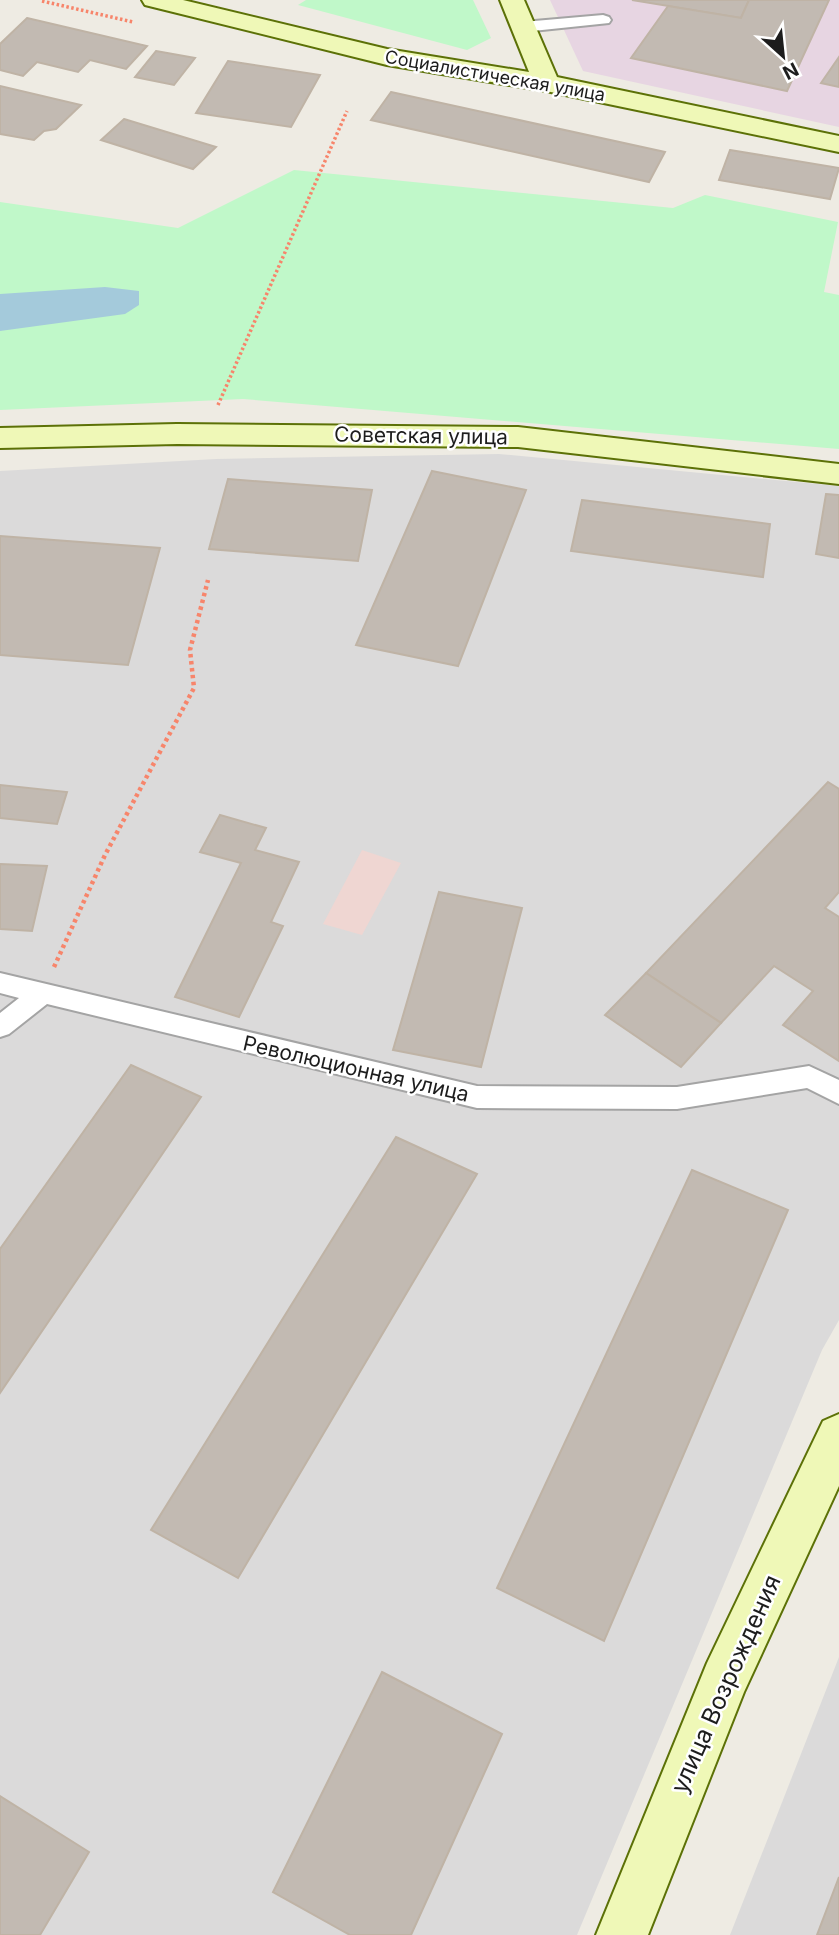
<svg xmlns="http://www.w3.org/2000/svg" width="839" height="1935" font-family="Inter,sans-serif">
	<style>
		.residential { fill: #dbdada }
		.commercial { fill: #efd6d2 }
		.industrial { fill: #e7d5e2 }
		.park { fill: #c0f8c9 }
		.water { fill: #a4cadb }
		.building { fill: #c2bab2; stroke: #bfb3a5; stroke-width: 2 }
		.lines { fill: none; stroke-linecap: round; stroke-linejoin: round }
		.lane-casing { stroke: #a4a4a4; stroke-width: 4 }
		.secondary-casing { stroke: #5c7107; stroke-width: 4 }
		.path-far1 { stroke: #f7856b; stroke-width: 3.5; stroke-dasharray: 2.5 2.5; stroke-linecap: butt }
		.path { stroke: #f7856b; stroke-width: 4.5; stroke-dasharray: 3.5 3.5; stroke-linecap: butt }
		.lane { fill: #fff; fill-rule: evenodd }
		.secondary { fill: #eff8b7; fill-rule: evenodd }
		.labels { text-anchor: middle; stroke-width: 5; stroke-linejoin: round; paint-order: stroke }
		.far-street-label { font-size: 18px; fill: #1d1d1d; stroke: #fff }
		.street-label { font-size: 21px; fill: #1d1d1d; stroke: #fff }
		.near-street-label { font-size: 24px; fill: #1d1d1d; stroke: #fff }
	</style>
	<rect width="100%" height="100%" fill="#eeebe3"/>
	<!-- residential -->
	<g class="residential">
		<polygon points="499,454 839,486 839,1320 822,1350 577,1935 0,1935 0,471 216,459"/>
		<polygon points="839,1657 839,1935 730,1935"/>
	</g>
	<!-- commercial -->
	<polygon class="commercial" points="362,850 401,863 362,935 323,924"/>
	<!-- industrial -->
	<polygon class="industrial" points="550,0 839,0 839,127 583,71"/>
	<!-- park -->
	<g class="park">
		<polygon points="306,0 473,0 491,38 467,50 298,5"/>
		<polygon points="294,170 673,208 705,195 838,222 824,292 839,295 839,449 243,399 0,410 0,202 178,228"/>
	</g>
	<!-- water -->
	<polygon class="water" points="105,287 139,291 139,305 125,314 0,331 0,294"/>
	<!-- building -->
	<g class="building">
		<polygon points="632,0 749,0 741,18"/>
		<polygon points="749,0 829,0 787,91 631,58 668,6 741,18"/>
		<polygon points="27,18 147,46 126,69 90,60 78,72 37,62 23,76 0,70 0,44"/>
		<polygon points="156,51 195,58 174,85 135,77"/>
		<polygon points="839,57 839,87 821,83"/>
		<polygon points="228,61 320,75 291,127 196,113"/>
		<polygon points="0,86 81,105 56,129 44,131 34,140 0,134"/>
		<polygon points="391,92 665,152 649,182 371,120"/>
		<polygon points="124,119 216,147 193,169 101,140"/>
		<polygon points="730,150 839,168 830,199 719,180"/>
		<polygon points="432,471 526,490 458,666 356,645"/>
		<polygon points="228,479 372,490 358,561 209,549"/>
		<polygon points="826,494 839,495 839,558 816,554"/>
		<polygon points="582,500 770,524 763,577 571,551"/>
		<polygon points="0,536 160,548 128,665 0,655"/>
		<polygon points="828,782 839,789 839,892 825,908 839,917 839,1061 783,1025 813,991 774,966 721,1023 646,973"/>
		<polygon points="0,785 67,792 57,824 0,818"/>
		<polygon points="220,815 266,828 255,850 299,862 271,922 283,926 239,1017 175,997 241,863 200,852"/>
		<polygon points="0,864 47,866 32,931 0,929"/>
		<polygon points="439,892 522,908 481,1067 393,1050"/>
		<polygon points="646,973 721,1023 681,1067 605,1015"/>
		<polygon points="131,1065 201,1097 0,1393 0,1249"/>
		<polygon points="396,1137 477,1174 238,1578 151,1530"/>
		<polygon points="692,1170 788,1210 604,1641 497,1588"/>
		<polygon points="382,1672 502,1734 411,1935 350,1935 273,1892"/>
		<polygon points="0,1796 89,1852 40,1935 0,1935"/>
		<polygon points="839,1877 839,1935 817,1935"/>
	</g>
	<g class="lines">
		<defs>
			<g id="lane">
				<polygon points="603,15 609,17 611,20 609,23 523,32 515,27 523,22"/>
				<polygon points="0,973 477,1086 677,1087 809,1066 839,1080 839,1104 807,1088 677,1109 477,1108 47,1004 9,1034 0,1037 0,1013 19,998 0,993"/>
			</g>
			<g id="secondary">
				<polygon points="142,0 183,0 387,49 529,72 500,0 524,0 557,77 839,136 839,152 546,91 387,65 145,5"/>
				<polygon points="177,424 518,427 839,464 839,484 518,447 177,444 0,448 0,428"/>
				<polygon points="839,1414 839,1486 744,1692 648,1935 596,1935 707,1663 823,1421"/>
			</g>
		</defs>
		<!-- lane casing -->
		<use href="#lane" class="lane-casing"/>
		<!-- secondary casing -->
		<use href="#secondary" class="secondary-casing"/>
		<!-- path-far1 -->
		<g class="path-far1">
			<polyline points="42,1 133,22"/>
			<polyline points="218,405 347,111"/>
		</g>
		<!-- path -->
		<polyline class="path" points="54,967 105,855 194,688 190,650 208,580"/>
		<!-- lane -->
		<use href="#lane" class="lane"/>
		<!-- secondary -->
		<use href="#secondary" class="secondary"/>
	</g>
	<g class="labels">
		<!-- far-street labels -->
		<g class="far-street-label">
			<text transform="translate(495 76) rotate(10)" y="6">Социалистическая улица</text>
		</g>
		<!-- street labels -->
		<g class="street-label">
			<text transform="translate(421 436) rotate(1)" y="7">Советская улица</text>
			<text transform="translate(356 1069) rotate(13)" y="7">Революционная улица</text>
		</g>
		<!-- near-street labels -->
		<g class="near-street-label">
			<text transform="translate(726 1684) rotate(-66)" y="8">улица Возрождения</text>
		</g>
	</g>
	<!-- north arrow -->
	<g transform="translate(783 56) rotate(153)" stroke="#ffffff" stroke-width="5" paint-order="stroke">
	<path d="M0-5L12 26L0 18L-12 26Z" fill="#1d1d1d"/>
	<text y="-10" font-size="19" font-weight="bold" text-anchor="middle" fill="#1d1d1d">N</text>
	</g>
</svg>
